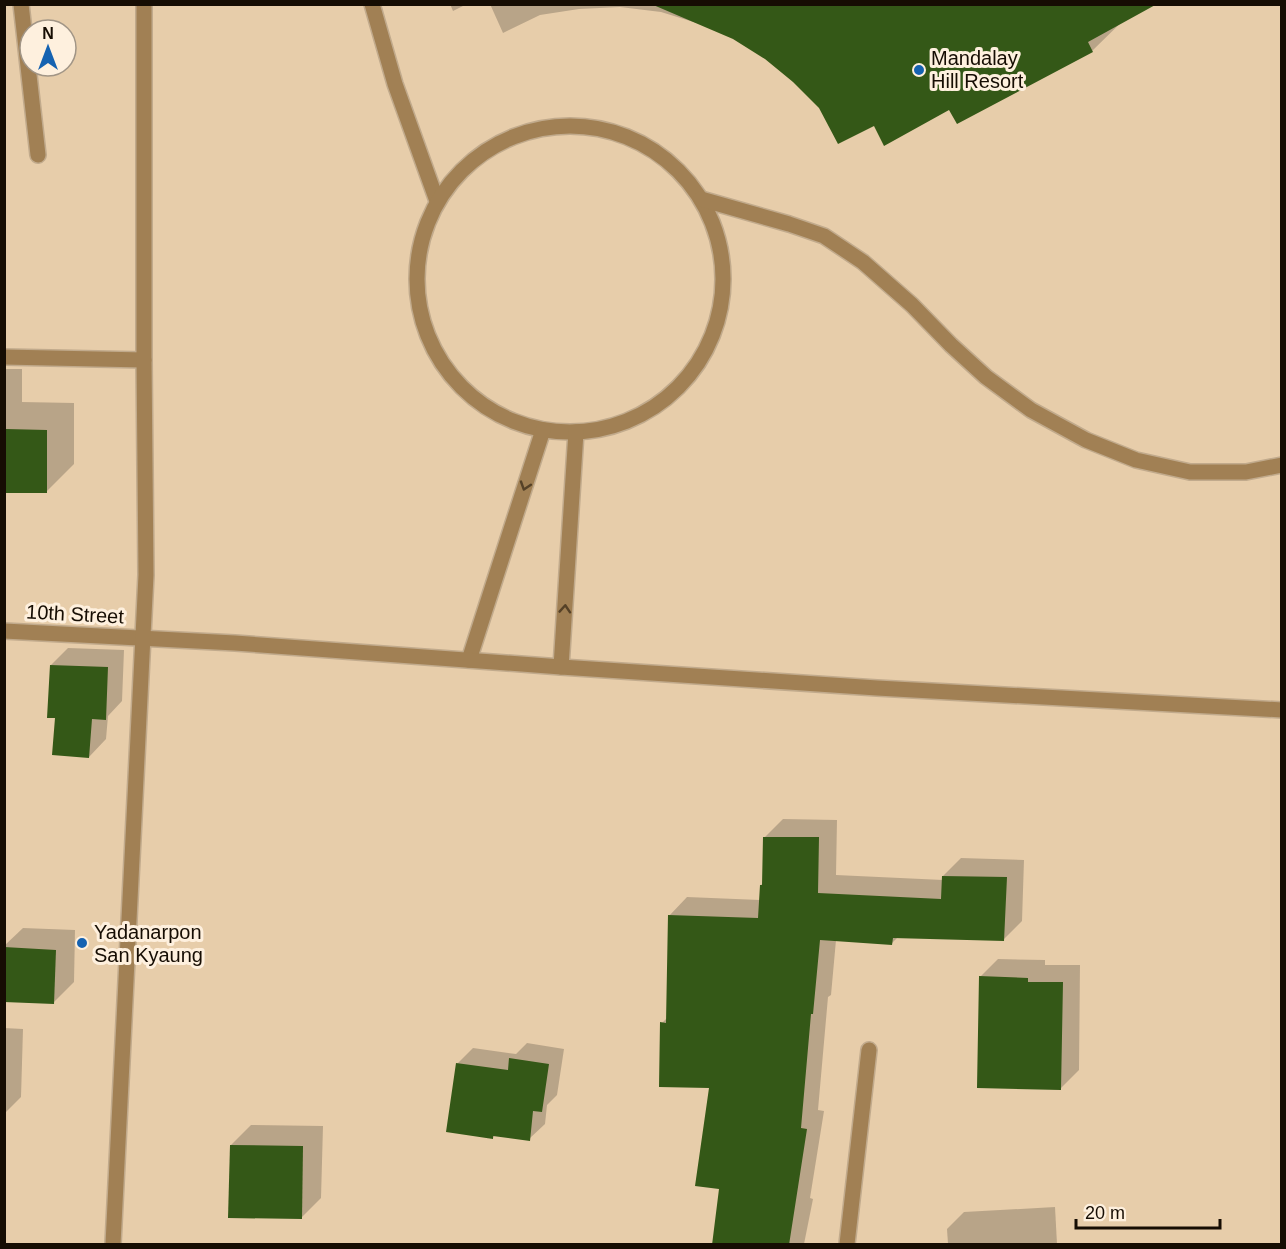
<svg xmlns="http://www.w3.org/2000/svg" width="1286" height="1249" font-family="Helvetica,sans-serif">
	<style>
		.shadow { fill: #0003 }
		.building { fill: #345817 }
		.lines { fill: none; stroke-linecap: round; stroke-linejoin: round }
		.lane-casing { stroke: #c1aa8c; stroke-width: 18 }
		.street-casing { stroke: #c1aa8c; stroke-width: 18 }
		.lane { stroke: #a18054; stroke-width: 15 }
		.street { stroke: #a18054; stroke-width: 15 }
		.oneway { stroke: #554127 }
		.poi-dot { fill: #1562b1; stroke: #fef0de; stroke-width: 2 }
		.labels { text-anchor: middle; stroke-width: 6; stroke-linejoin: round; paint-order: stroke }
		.poi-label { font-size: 20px; fill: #160d03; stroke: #fef0de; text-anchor: start }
		.street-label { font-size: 20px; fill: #160d03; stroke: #fef0de }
	</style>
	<rect width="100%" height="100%" fill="#e7cdaa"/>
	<!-- shadow -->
	<g class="shadow">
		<polygon points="450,4 467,4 453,11"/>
		<polygon points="490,4 1140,4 1092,51 950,108 874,124 820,107 794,81 766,57 733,38 700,24 661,12 620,7 579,9 540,15 503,33"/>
		<polygon points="4,369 22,369 22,402 74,403 74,464 46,492 4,488"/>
		<polygon points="68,648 124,650 122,701 108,716 106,739 89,757 56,717 51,665"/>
		<polygon points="783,819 837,820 836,875 943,880 943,876 961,858 1024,860 1022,921 1004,939 898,937 892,943 836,940 831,995 828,997 818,1110 824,1111 810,1198 813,1199 804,1244 714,1244 721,1188 711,1086 662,1023 668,1017 669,916 687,897 760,900 761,885 764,882 765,837"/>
		<polygon points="23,928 75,930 74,982 54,1002 4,1000 4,946"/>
		<polygon points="998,959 1045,960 1045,965 1080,965 1079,1070 1061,1088 980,977"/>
		<polygon points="4,1028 23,1029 21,1097 4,1114"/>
		<polygon points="527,1043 564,1049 557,1095 547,1105 545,1124 529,1139 495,1135 493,1138 457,1064 473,1048 516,1054"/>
		<polygon points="251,1125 323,1126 321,1198 301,1218 231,1145"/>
		<polygon points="1055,1207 1057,1244 948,1244 947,1229 964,1212"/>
	</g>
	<!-- building -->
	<g class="building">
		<polygon points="651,4 1157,4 1088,42 1093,52 957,124 949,110 884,146 874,126 838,144 819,108 793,82 765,59 733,39"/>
		<polygon points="6,429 47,430 47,493 5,493"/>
		<polygon points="50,665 108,667 106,720 92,719 89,758 52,755 55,718 47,718"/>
		<polygon points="763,837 819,837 818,893 941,899 942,876 1007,877 1004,941 893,938 892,945 820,940 813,1014 811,1014 801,1128 807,1129 789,1245 712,1245 719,1189 695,1186 709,1088 659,1087 660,1022 666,1023 668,915 758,918 760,885 762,885"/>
		<polygon points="4,947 56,950 54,1004 4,1002"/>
		<polygon points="979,976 1028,978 1028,982 1063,982 1061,1090 977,1088"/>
		<polygon points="509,1058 549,1064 542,1112 533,1111 530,1141 493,1136 493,1139 446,1132 456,1063 508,1070"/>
		<polygon points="230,1145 303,1146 302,1219 228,1218"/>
	</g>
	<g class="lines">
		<defs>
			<g id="lane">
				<polyline points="21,4 38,155"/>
				<polyline points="372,4 395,84 437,201"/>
				<circle cx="570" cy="279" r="153"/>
				<polyline points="701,199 789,224 824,236 863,262 912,305 951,345 986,377 1031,410 1086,440 1136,460 1190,472 1246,472 1282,465"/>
				<polyline points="4,357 144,360"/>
				<polyline points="469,660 543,430"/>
				<polyline points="561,667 576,432"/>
			</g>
			<g id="street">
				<polyline points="4,631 235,643 561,667 877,688 1282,710"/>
				<polyline points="113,1244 146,575 144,360 144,4"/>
				<polyline points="847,1244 869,1050"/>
			</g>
		</defs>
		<!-- lane casing -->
		<use href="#lane" class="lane-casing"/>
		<!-- street casing -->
		<use href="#street" class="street-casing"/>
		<!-- lane -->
		<use href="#lane" class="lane"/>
		<!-- street -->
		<use href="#street" class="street"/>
	</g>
	<!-- one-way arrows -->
	<defs><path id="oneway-chevron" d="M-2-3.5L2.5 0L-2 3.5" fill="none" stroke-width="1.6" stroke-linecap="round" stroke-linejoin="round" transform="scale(1.5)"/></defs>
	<g class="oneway">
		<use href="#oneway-chevron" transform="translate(525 486) rotate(108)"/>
		<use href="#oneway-chevron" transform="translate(565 609) rotate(-86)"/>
	</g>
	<!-- markers -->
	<g class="poi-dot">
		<circle cx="919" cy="70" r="6"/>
		<circle cx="82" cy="943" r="6"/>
	</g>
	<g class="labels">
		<!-- poi labels -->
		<g class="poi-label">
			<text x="931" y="65">Mandalay<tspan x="931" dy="23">Hill Resort</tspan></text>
			<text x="94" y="939">Yadanarpon<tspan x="94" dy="23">San Kyaung</tspan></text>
		</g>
		<!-- street labels -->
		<g class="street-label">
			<text transform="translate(75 614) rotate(3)" y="7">10th Street</text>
		</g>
	</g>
	<!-- border -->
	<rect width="1286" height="1249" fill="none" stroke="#160d03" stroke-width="12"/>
	<!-- north arrow -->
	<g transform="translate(48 48)"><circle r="28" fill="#fef0de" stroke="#a19586" stroke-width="1.5"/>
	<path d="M0-4.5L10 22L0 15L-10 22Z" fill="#1562b1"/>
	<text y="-9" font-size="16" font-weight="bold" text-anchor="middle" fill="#160d03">N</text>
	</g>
	<!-- scale -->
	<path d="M1076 1219v9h144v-9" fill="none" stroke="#160d03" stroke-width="3"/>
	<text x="1085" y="1219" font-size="18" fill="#160d03" stroke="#fef0de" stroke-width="4.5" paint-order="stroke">20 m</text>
</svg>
